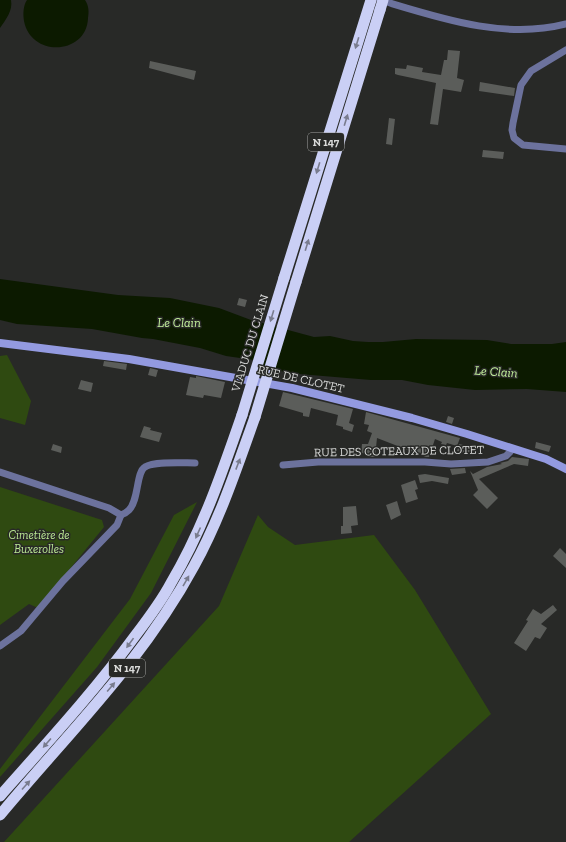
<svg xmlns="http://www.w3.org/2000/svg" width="566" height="842" font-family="'Zilla Slab',serif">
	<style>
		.green { fill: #2f4a11 }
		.water { fill: #0c1a00 }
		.building { fill: #5b5d5a }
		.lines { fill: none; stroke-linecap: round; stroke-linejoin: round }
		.minor { stroke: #6c729d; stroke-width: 7 }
		.secondary { stroke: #939ae0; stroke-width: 8 }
		.trunk { stroke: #cacff5; stroke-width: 11 }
		.trunk-bridge { stroke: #cacff5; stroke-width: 11 }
		.oneway { fill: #797c8e }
		.labels { text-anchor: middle; stroke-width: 3; stroke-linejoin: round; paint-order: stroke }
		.shield { fill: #282927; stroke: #a4a5a4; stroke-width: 1 }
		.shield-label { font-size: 11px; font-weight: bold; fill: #d9dad9 }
		.street-label { font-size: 12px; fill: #d9dad9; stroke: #282927 }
		.park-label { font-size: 12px; font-style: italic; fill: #bae793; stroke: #282927 }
		.water-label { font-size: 13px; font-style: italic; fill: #c3f19c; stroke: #282927 }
	</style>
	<rect width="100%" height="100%" fill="#282927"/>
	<!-- green -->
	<g class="green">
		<polygon points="7,355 31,401 25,425 0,418 0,356"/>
		<polygon points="0,487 102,520 104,527 38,608 29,604 0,625"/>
		<polygon points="197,502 151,593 97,667 0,777 0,769 130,599 174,515"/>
		<polygon points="258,515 268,527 295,545 374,535 415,590 491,714 349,842 4,842 219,606"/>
	</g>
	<!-- water -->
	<g class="water">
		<path d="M0,0H11C13,11 6,19 0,28Z"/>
		<path d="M27,0H85C89,6 89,12 88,18C87,55 31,58 24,21C23,14 23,6 27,0Z"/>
		<polygon points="0,279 118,295 170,298 219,308 251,320 314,337 330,336 353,341 368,342 383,342 416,339 487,340 511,344 552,344 566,342 566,392 527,389 475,390 428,385 402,380 371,380 287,373 263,365 254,360 226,356 200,348 153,339 142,338 92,329 17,324 0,320"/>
	</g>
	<!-- building -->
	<g class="building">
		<polygon points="448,50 460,51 457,78 464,80 461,92 443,89 438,125 430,124 436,83 398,75 395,74 395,68 406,69 407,65 423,68 422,72 441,75 444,60 447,60"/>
		<polygon points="150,61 196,71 194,80 149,68"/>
		<polygon points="480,82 515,88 514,96 479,91"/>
		<polygon points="389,118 395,119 392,145 386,144"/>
		<polygon points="483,150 504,152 503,159 482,157"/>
		<polygon points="239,298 247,300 245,307 237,305"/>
		<polygon points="104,361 127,364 126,370 103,366"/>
		<polygon points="150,368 158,370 156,377 148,375"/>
		<polygon points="196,376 225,382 221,398 204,395 203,398 186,395 190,377 196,378"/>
		<polygon points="81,380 93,383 91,392 78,389"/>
		<polygon points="283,392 353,409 349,423 354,425 352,432 343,429 343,427 336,425 338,415 311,408 309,417 303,416 303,413 279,406"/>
		<polygon points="366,412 460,438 457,446 447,443 446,445 441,444 442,442 435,439 429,457 426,457 377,438 375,457 368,457 369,454 361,453 362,444 368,444 372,433 367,431 369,425 364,424"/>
		<polygon points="448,416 454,418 452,424 446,422"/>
		<polygon points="144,426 151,428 150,430 162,433 159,442 140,437"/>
		<polygon points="536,442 551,446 549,452 535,448"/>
		<polygon points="53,444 62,447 61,453 51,450"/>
		<polygon points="459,444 472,447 470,455 457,451"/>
		<polygon points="512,457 529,459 528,466 514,464 479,479 498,498 487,509 473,495 478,490 470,471 473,474 487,467 502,464 500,463 508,461"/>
		<polygon points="465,468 466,473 452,475 450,469"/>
		<polygon points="425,474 449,478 448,484 432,481 420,483 418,475"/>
		<polygon points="415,480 418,489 415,490 418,499 406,503 401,485"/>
		<polygon points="397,501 401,515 391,520 386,505"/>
		<polygon points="356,506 358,525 351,526 352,533 341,534 341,526 343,526 343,507"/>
		<polygon points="560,548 566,554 566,568 553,556"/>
		<polygon points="553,605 557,610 541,624 547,628 540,639 535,637 526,651 514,643 528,621 526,620 533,609 541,614"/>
	</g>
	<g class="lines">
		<!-- minor -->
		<g class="minor">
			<path d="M380,0C440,18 504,40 566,24"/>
			<polyline points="566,50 531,71 521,85 513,123 512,130 514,138 523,145 566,149"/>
			<polyline points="283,465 318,462 425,462 451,464 488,462 506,456 510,452 512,449"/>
			<path d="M0,472L109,508L121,515C124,514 127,512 129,510C139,500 136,472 145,467C154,461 183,463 195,463"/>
			<polyline points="0,646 21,631 63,581 117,525 121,515"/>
		</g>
		<!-- secondary -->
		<polyline class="secondary" points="0,343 129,359 292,388 412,418 467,434 546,459 566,469"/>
		<!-- trunk -->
		<g class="trunk">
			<polyline points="284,278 371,0"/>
			<polyline points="296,282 380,10"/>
			<path d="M0,796C46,744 94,692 135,636C148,619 161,602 171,583C202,531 222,473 242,415"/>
			<path d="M0,815C69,732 142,662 194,566C220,519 237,467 255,417"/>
		</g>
		<!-- trunk-bridge -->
		<g class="trunk-bridge">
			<polyline points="380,10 383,0"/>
			<polyline points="242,415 284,278"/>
			<polyline points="255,417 296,282"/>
		</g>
	</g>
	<!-- one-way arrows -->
	<defs><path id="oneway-solid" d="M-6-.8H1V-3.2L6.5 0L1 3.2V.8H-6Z"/></defs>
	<g class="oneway">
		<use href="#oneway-solid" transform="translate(357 43) rotate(107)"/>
		<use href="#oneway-solid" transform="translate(346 120) rotate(-73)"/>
		<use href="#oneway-solid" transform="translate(318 168) rotate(107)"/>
		<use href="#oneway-solid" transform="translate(307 245) rotate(-73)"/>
		<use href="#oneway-solid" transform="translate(272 316) rotate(107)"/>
		<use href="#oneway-solid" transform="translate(238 464) rotate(-69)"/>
		<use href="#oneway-solid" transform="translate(198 533) rotate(114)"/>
		<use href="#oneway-solid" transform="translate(186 581) rotate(-60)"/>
		<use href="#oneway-solid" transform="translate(130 643) rotate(126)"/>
		<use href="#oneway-solid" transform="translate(111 687) rotate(-50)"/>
		<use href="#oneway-solid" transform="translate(47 743) rotate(131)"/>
		<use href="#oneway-solid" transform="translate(26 785) rotate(-48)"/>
	</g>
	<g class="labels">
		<!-- shield labels -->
		<g class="shield">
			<rect x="308" y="133" width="36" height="18" rx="3"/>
			<rect x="109" y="659" width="36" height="18" rx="3"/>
		</g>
		<g class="shield-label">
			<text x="326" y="146">N 147</text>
			<text x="127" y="672">N 147</text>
		</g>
		<!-- street labels -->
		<g class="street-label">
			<text transform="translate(250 343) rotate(-73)" y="4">VIADUC DU CLAIN</text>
			<text transform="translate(301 379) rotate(13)" y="4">RUE DE CLOTET</text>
			<text transform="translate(399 451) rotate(-1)" y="4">RUE DES COTEAUX DE CLOTET</text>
		</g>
		<!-- park labels -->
		<g class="park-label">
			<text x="39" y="539">Cimetière de<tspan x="39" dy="14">Buxerolles</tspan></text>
		</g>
		<!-- water labels -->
		<g class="water-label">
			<text x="179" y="327">Le Clain</text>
			<text transform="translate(496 371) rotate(4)" y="5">Le Clain</text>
		</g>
	</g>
</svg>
